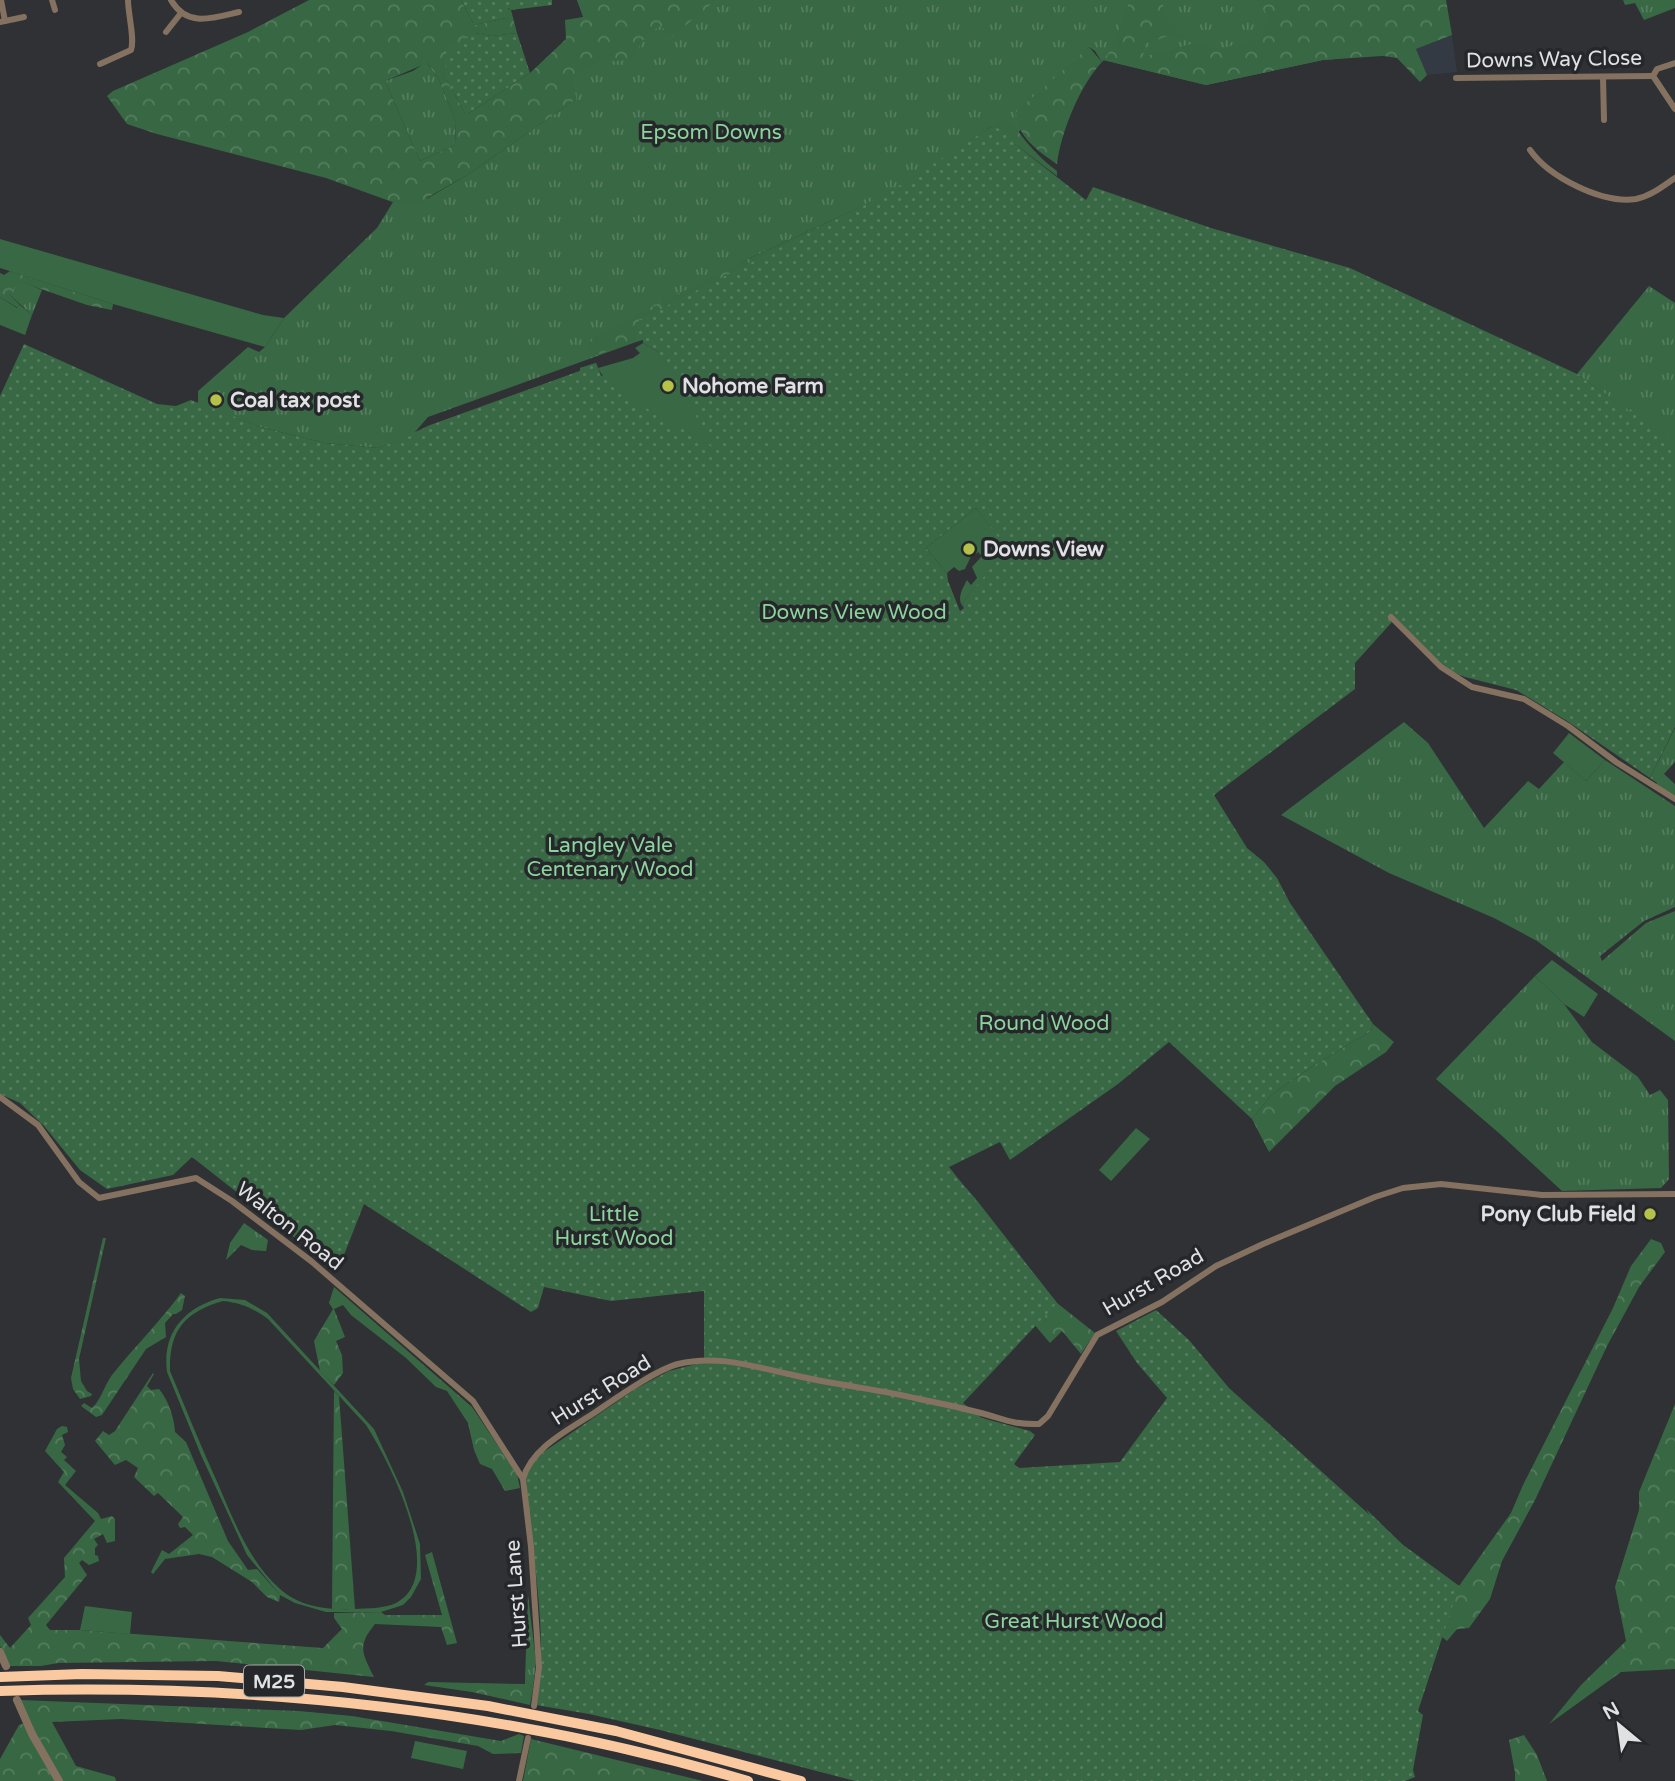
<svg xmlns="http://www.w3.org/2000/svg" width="1675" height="1781" font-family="'Varela Round',sans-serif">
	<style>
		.built { fill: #343a43 }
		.grass { fill: url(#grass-tufts) }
		.forest { fill: url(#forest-crowns); fill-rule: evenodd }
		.park { fill: url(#park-dots); fill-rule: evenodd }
		.garden { fill: #396844; fill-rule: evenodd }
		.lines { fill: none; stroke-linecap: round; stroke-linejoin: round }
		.minor { stroke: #857160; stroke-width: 6 }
		.tertiary { stroke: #857160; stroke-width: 8 }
		.motorway { stroke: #fbc99f; stroke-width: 10 }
		.poi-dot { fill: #b4c24a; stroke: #25272b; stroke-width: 2.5 }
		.labels { text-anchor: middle; stroke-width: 7; stroke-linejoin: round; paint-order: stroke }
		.shield { fill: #25272b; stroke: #a8a9ac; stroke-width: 2 }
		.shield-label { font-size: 19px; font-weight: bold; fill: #e0e1e3 }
		.street-label { font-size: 21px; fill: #e0e1e3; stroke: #25272b }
		.park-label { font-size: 21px; fill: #8bd49b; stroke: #25272b }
		.poi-label { font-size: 21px; font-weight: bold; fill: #e0e1e3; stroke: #25272b; text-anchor: start }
	</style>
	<defs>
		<pattern id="grass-tufts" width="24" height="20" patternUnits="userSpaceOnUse" patternTransform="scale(1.75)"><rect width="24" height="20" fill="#396844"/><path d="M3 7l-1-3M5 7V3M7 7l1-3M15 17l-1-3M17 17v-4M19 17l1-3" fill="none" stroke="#557d5f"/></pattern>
		<pattern id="forest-crowns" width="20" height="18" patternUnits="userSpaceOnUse" patternTransform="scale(1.75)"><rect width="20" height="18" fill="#386843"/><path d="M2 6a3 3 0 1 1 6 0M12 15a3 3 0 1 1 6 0" fill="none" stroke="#547d5e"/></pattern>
		<pattern id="park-dots" width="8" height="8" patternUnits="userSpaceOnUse" patternTransform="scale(1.75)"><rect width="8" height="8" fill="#396844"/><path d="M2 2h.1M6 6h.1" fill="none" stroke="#557d5f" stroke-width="1.8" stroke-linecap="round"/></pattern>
	</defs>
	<rect width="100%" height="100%" fill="#2f3135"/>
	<!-- built -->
	<polygon class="built" points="1452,35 1457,72 1427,75 1416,49"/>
	<!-- grass -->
	<g class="grass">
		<path d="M577,0H1365L1373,19L1396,55L1323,60L1206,85L1104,60L1102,62L1095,51L1089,47L1014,138L1001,129L991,127L902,186L852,211L746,260L639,320L636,342L428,417L415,432L428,426L580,371V368L596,363L601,376L641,404L690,433L679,452L601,458L559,450L474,485L480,536L486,566L571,680L642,792L616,823L520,694L521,699C584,788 642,880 720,956L722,982L626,1042L559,1021L521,981L453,956L528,929L523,923L519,895L450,814L440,817L453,836L481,865L496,900L512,925L373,973L356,907L360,848L388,821L365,786L369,688L376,634L364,603L389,520L425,562L398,525L394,522L388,504L398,456L412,436L378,448L325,443L264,428L198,404V391L248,347L259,352L265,347L284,318L377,228L393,202L398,203L428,198L469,174L576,99L572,76L601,61Z"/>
		<polygon points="1623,0 1675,0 1675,8 1644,20 1635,3 1625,5"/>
		<polygon points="426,62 439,80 456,122 455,145 420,161 385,81 413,71"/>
		<polygon points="18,280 42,290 32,315 10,295"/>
		<polygon points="1649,286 1675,303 1675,444 1577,374"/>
		<polygon points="1404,722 1428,743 1484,828 1528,781 1539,789 1564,762 1586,781 1605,760 1675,806 1675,907 1644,921 1600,956 1602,961 1646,923 1675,911 1675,1041 1537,941 1494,918 1389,873 1281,815"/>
		<polygon points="1675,728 1675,762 1664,774 1675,784 1675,797 1655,787 1657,783 1650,778"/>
		<polygon points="1535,976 1564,1004 1592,1042 1638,1077 1650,1095 1660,1090 1668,1100 1669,1179 1661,1188 1562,1191 1500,1134 1436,1079"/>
		<polygon points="244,1223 268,1240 266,1251 252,1250 241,1245 226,1260 230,1243"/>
		<polygon points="528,1595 536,1662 533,1688 525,1679"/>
	</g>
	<!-- forest -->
	<g class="forest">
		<path d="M309,0H461L474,25L506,18L507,8L511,10L517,33L492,36L475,33L447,80L466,115L530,73L566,39L565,20L583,17L577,0H716L672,37L661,26L648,33L630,60L601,62L573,76L576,99L469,174L409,208L326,178L157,134L127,124L107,96L113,91L248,32ZM427,63L439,80L456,122L455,145L420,161L385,81Z"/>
		<polygon points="1130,0 1161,0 1163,4 1164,17 1187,39 1169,36 1144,44 1143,57 1194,43 1219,49 1261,38 1268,15 1256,0 1446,0 1452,35 1416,49 1427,75 1420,82 1397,58 1377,55 1323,60 1206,85 1103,60 1111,50"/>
		<path d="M1089,47L1102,62C1080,85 1061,132 1057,164C1039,152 1016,136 1016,112Z"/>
		<path d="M1003,120H1010C1024,140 1037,156 1057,171V176L1015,144L644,339L593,356L588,353L587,346L593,336L746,260L852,211L902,186Z"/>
		<polygon points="10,271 113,304 112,310 87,305 18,281 10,295 20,305 18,308 0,297 0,273 4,275"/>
		<polygon points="1373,1024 1394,1042 1386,1052 1335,1086 1269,1152 1252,1119 1271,1095 1311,1067 1371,1031"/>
		<polygon points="940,1159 975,1198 1057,1303 1095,1333 1081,1354 1062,1331 1050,1343 944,1218"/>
		<polygon points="103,1238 106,1238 79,1359 81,1381 87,1391 92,1394 91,1396 80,1399 73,1389 71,1378"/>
		<polygon points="1651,1239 1661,1243 1665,1252 1639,1287 1607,1346 1535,1500 1502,1561 1490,1599 1469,1628 1457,1629 1447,1641 1442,1637 1366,1509 1403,1545 1459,1586 1511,1513 1523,1485 1613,1308 1631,1266"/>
		<polygon points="334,1287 472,1407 517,1474 520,1488 505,1491 492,1469 480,1464 474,1450 468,1423 447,1391 436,1387 406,1358 351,1315 343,1305 334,1309 345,1337 336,1341 342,1355 343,1373 334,1385 320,1371 314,1341 333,1309 329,1303"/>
		<path d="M181,1293L185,1296L182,1310L176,1314H173L165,1323L166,1337L146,1349L102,1415L96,1417L81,1406L84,1403L92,1408C101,1400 104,1386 112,1375C134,1347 160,1322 181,1293Z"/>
		<path d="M153,1373L154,1374L147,1386L151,1390L159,1389C168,1400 174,1416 175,1432L186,1442L228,1541L248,1570L257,1569L280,1595L279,1602L267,1597L252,1582L212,1557L199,1554L165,1559L153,1574L151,1572L162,1550L169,1554L193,1535L185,1527L180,1528L178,1524L183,1517L158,1493L154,1496L134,1477L138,1468L126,1460L115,1465L95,1441L103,1431L109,1435L115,1431Z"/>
		<polygon points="334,1391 339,1396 355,1609 332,1609"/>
		<polygon points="1675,1404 1675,1669 1621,1672 1549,1724 1581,1685 1626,1641 1615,1587 1639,1510 1639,1492"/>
		<path d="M62,1426L67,1427L68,1432L62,1435L65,1445L61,1452L67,1457L64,1460L76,1471L65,1485L98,1513L101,1519L112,1516L115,1519V1541L107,1543L103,1534L94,1539L98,1545L95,1548V1555L98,1556L99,1561L89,1565L82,1560L79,1563L87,1575L46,1625L50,1630H80L323,1648L342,1629L334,1618V1613L381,1612L385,1615H442L425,1555L432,1552L457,1643L447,1645L441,1627L375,1624C357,1646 362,1653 374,1677L216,1661L58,1663L41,1666H10L0,1646V1635L10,1648L31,1625L28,1618L65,1577L64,1558L95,1521L58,1482L64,1472L45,1451L57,1429Z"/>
		<polygon points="525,1679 533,1688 530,1705 472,1692 424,1685 428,1682 525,1684"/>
		<polygon points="20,1700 299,1711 352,1716 501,1741 519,1734 524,1736 521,1753 493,1754 478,1746 391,1731 335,1725 301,1730 121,1719 52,1722 76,1766 115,1777 116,1781 0,1781 0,1759 19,1725 29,1722"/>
		<polygon points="1524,1735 1537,1755 1547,1781 1515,1781 1515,1773 1509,1740"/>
		<polygon points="531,1739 703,1781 523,1781"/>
	</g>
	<!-- park -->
	<g class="park">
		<polygon points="461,0 552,0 552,5 511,10 508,8 506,18 474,25"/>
		<polygon points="475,33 492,36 517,33 530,73 466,115 447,80 444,52"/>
		<path d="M991,127L1001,129L1015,144L1086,200L1093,187L1211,228L1350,268L1577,374L1675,443V727L1650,778L1567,721L1516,690L1465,677L1441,667L1392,622L1355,663V689L1214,795L1247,848L1264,862L1277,878L1290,903L1373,1024L1371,1031L1311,1067L1271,1095L1252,1119L1169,1042L1118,1084L1010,1160L1000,1142L949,1167L1057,1303L963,1403L982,1418L1030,1431L1035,1435L1014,1464L1019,1468L1120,1462L1167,1398L1137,1363L1116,1331L1156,1310L1189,1340L1229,1388L1403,1545L1459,1586L1418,1711L1423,1715L1413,1770L1415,1777L1405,1781H855L660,1730L589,1714L536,1705C550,1630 530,1553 526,1477L531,1463L545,1451L637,1388L669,1371L704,1362V1291L611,1301L544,1287L538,1308L531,1312L364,1204L340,1265L318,1256L192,1157L173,1175L107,1189L80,1170L44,1126L20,1103L0,1094V396L24,344L157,404L176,406L191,400L264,428L325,443L378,448L413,435L428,426L580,371V368L596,363L601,376L659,352L643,343V340L636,342L639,320L891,191ZM976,508L1006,549L962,603L964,608L960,611L948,581L947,573L926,548Z"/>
	</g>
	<!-- garden -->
	<g class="garden">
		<polygon points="0,239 263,315 284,318 265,347 113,304 0,268"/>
		<polygon points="0,297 17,308 20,305 32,315 25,335 0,325"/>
		<path d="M643,343L659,352L713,446C689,432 606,390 598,368L633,358L640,353L635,348Z"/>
		<path d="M976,508L1007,549L962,603L964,608C956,600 962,589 967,580L971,585L977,578L972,567L982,556L978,552L976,554L973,552L965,569L959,571L954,567L947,573L926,548Z"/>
		<polygon points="1569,733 1605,760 1586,781 1553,753"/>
		<polygon points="1552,960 1598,994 1584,1017 1564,1004 1535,976"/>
		<polygon points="1136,1128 1150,1139 1111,1181 1099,1170"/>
		<path d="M220,1298L245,1300L267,1313L374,1429L380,1442L403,1492L420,1544L421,1579L411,1597L403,1605L381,1612H326L295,1603L280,1595L247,1555L201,1455L167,1372C162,1333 184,1308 220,1298ZM223,1301C241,1303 253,1308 268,1319L366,1425C388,1459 449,1576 396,1603C383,1609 368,1608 354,1609C328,1610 299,1607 279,1588C249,1561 234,1521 218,1484C201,1447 186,1409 170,1371C169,1330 185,1312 223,1301Z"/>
		<polygon points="85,1606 132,1612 130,1634 80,1630"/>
		<polygon points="415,1741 467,1751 463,1769 411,1758"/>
	</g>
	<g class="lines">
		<!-- minor -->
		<g class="minor">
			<polyline points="1,0 5,21"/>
			<polyline points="52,0 55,10"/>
			<path d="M171,0C187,28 213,18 239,12"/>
			<polyline points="0,22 24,17"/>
			<polyline points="166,32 181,13"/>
			<polyline points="1675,63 1657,69 1653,76 1675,109"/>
			<path d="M100,64L131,50C135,39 128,14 128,0"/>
			<polyline points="1603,77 1604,120"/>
			<polyline points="1456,78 1653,76"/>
			<path d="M1530,150C1549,177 1602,204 1636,199C1651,196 1663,186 1675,178"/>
			<polyline points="1391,617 1441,667 1472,687 1524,699 1568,726 1616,762 1675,799"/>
			<polyline points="0,1097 38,1125 79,1182 99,1198 196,1178 232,1201 311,1261 473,1401 523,1479"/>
			<path d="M534,1706L539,1667L531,1547L523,1479C531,1449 566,1431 591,1415C612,1401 655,1370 678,1364C717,1354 755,1367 793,1375C835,1385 878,1389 919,1399C938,1403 958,1407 977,1412C1002,1418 1011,1425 1039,1424L1048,1416L1097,1335L1162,1302L1216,1266L1263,1244L1375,1197L1403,1188L1441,1184L1542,1195L1675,1194"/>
			<polyline points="519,1781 528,1738"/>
		</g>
		<!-- tertiary -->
		<g class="tertiary">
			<polyline points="0,1652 6,1666"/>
			<polyline points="17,1700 32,1734 59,1781"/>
		</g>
		<!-- motorway -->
		<g class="motorway">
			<polyline points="0,1677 82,1674 218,1676 343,1687 488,1706 616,1731 801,1781"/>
			<path d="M0,1691C251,1683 506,1710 748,1781"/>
		</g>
	</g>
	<!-- markers -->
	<g class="poi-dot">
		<circle cx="668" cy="386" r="7"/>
		<circle cx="216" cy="400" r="7"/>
		<circle cx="969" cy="549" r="7"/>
		<circle cx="1650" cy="1214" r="7"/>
	</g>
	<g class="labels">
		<!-- shield labels -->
		<rect class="shield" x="244" y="1665.5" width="60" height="31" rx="5"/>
		<g class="shield-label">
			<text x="274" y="1688">M25</text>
		</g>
		<!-- street labels -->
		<g class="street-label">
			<text transform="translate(1554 59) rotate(-1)" y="7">Downs Way Close</text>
			<text transform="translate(290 1226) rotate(38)" y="7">Walton Road</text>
			<text transform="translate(1153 1282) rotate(-30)" y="7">Hurst Road</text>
			<text transform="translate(601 1390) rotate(-32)" y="7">Hurst Road</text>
			<text transform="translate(516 1594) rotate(-94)" y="7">Hurst Lane</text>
		</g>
		<!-- park labels -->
		<g class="park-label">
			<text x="711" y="139">Epsom Downs</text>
			<text x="854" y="619">Downs View Wood</text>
			<text x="610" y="852">Langley Vale<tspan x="610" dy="24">Centenary Wood</tspan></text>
			<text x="1044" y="1030">Round Wood</text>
			<text x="614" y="1221">Little<tspan x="614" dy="24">Hurst Wood</tspan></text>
			<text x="1074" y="1628">Great Hurst Wood</text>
		</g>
		<!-- poi labels -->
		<g class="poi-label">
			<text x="682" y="393">Nohome Farm</text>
			<text x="230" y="407">Coal tax post</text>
			<text x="983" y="556">Downs View</text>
			<text x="1636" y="1221" text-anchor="end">Pony Club Field</text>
		</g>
	</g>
	<!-- north arrow -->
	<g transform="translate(1619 1725) rotate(331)" stroke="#25272b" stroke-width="5" paint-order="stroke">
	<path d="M0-5L12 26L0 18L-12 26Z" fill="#e0e1e3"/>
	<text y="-10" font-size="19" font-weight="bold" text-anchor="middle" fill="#e0e1e3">N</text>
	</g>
</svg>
